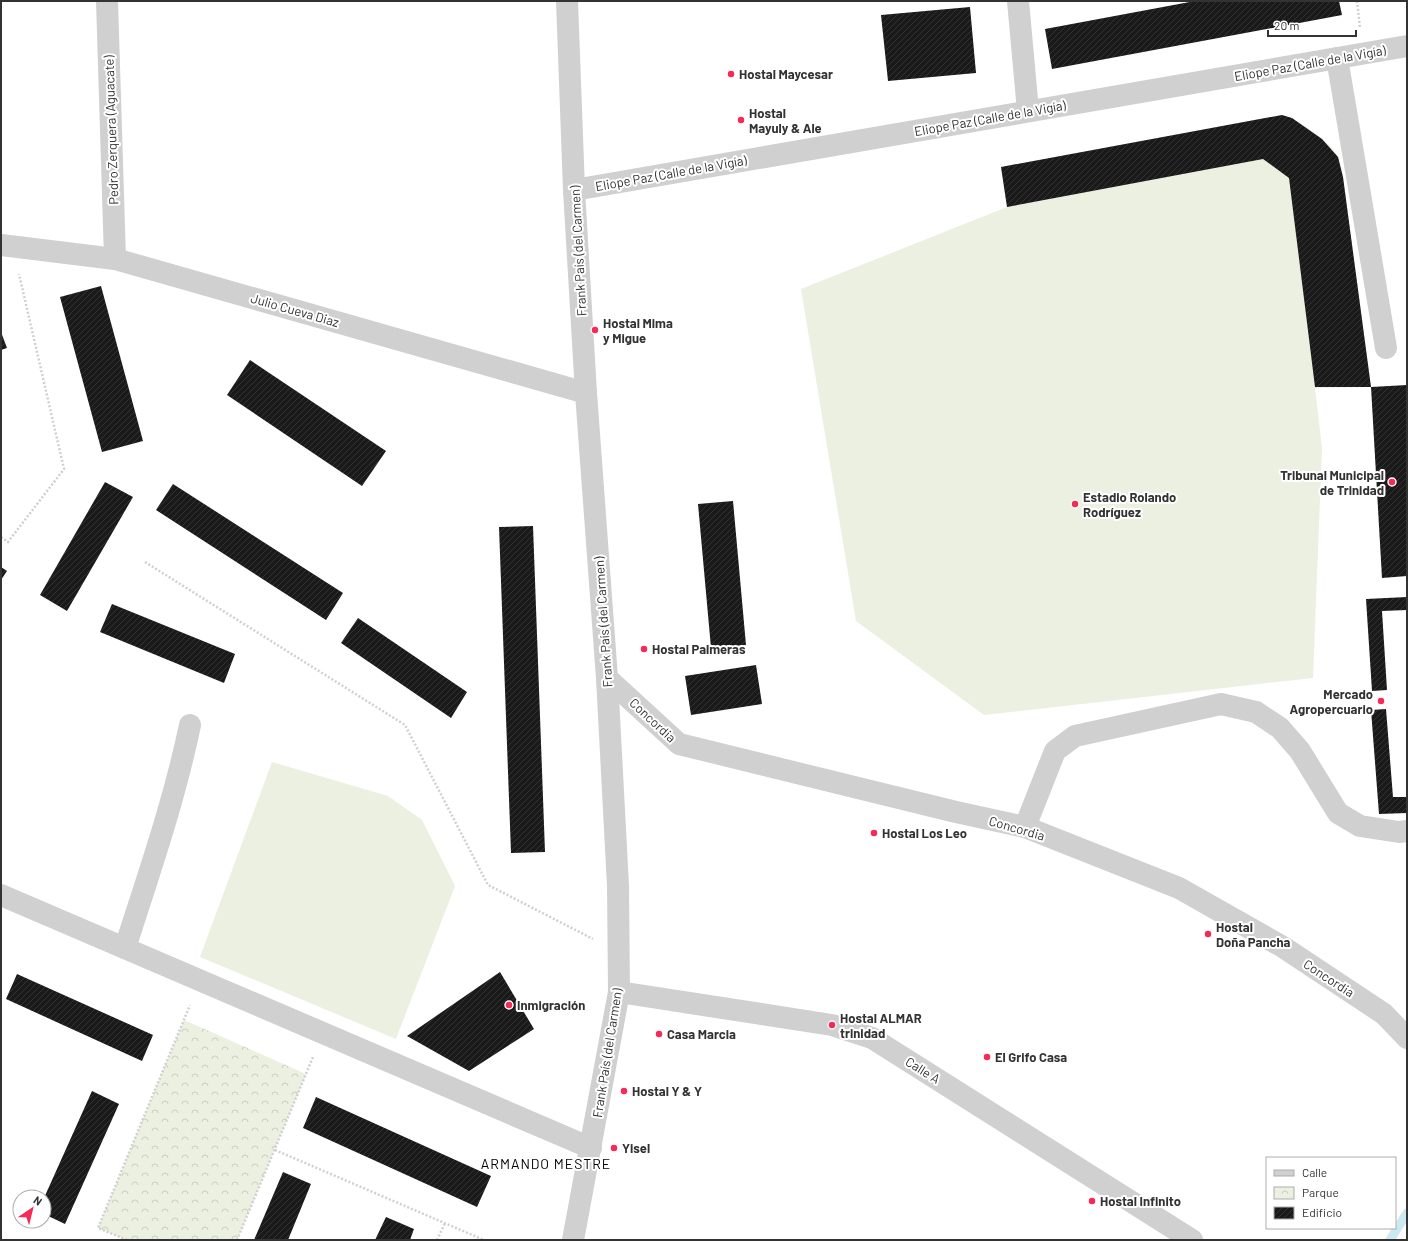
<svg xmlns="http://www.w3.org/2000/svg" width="1408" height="1241" font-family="Barlow,sans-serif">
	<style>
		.park { fill: url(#park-crowns) }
		.garden { fill: #ebf0e0 }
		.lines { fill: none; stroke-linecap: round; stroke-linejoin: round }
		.stream { stroke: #cce8f1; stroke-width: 9 }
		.building { fill: url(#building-hatch) }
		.path { stroke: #d0d0d0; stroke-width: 2.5; stroke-dasharray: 2 2; stroke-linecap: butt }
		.minor { stroke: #d0d0d0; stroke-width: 22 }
		.poi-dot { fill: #f62957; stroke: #fff; stroke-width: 1.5 }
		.labels { text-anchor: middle; stroke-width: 4; stroke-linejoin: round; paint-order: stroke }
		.street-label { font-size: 13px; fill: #333; stroke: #fff }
		.poi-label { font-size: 13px; font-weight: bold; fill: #333; stroke: #fff; text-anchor: start }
		.neighbourhood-label { font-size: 14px; letter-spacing: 1px; fill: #000; stroke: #fff }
	</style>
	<defs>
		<pattern id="park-crowns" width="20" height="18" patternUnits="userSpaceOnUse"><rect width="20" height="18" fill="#ebf0e0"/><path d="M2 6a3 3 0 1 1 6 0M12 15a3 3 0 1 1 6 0" fill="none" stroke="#cacec1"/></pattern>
		<pattern id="building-hatch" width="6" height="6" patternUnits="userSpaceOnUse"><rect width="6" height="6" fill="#1a1a1a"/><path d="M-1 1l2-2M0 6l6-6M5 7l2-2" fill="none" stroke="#333"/></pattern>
	</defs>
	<rect width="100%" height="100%" fill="#fff"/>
	<!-- park -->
	<polygon class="park" points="184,1020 306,1074 237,1240 127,1240 98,1228"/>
	<!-- garden -->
	<g class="garden">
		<path d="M1282,115C1298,120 1332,142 1339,158C1341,164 1342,171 1343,177L1371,387L1315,388L1322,448L1313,678L984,715L856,621L801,289L1007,207L1001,167Z"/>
		<polygon points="272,762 388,796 422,820 455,886 396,1039 200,957"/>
	</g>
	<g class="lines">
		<!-- stream -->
		<polyline class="stream" points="1390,1240 1407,1213"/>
	</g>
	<!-- building -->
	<g class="building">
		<polygon points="1195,1 1339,1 1342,15 1052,69 1045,29"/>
		<polygon points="970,7 976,73 888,81 881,15"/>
		<polygon points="1282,115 1292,118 1322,139 1338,157 1343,177 1371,387 1315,387 1289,178 1263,159 1007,207 1001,167"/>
		<polygon points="101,286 143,441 102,452 60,297"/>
		<polygon points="1,332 7,348 1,350"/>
		<polygon points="250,360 386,451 362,486 227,395"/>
		<polygon points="1407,385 1407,576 1382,578 1371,387"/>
		<polygon points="105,482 133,497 67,611 40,595"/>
		<polygon points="173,484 343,593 326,620 156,510"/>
		<polygon points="733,501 746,645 711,648 698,504"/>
		<polygon points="533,526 545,852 511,853 499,527"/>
		<polygon points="1,567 7,571 1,580"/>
		<polygon points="1407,597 1407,610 1382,611 1387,690 1372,691 1366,599"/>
		<polygon points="112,604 235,654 224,683 100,632"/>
		<polygon points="358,618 467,692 451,718 341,643"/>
		<polygon points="756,665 762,704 691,715 685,676"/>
		<polygon points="1386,709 1393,797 1407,797 1407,813 1379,814 1371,710"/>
		<polygon points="500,972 534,1029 469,1071 407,1036"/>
		<polygon points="17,974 153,1035 142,1061 6,999"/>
		<polygon points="92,1091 119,1104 65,1224 44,1214 44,1198"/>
		<polygon points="316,1097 491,1176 477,1207 303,1128"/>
		<polygon points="283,1172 311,1184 288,1240 254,1240"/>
		<polygon points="386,1217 414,1229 410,1240 375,1240"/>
	</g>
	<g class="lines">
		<!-- path -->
		<g class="path">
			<polyline points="1357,1 1360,28"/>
			<polyline points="1,537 8,542 64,469 19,274"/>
			<polyline points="145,562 405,725 488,885 593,939"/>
			<polyline points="275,1150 484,1240"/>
			<polyline points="127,1240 98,1228 190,1005"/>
			<polyline points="237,1240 313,1057"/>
			<polyline points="437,1240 445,1223"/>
		</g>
		<!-- minor -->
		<g class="minor">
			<polyline points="107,1 115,259"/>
			<polyline points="567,1 574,190 586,393 607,678 618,886 619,992 573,1240"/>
			<polyline points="1018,1 1028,111"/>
			<polyline points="1337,58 1386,348"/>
			<polyline points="574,190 1407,46"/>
			<polyline points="1,245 115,259 586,393"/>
			<polyline points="607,678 679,744 956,812 1025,827 1179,888 1283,947 1384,1014 1407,1038"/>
			<polyline points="1025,827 1055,751 1075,736 1221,704 1256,712 1280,728 1300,751 1338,813 1360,826 1399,832 1407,831"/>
			<polyline points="1,895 591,1148"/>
			<path d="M125,948C149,873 174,802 190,725"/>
			<polyline points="619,992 832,1025 872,1038 1192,1240"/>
		</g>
	</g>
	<!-- markers -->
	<g class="poi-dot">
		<circle cx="731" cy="74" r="4"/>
		<circle cx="741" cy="120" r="4"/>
		<circle cx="595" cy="330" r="4"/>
		<circle cx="1392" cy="482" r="4"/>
		<circle cx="1075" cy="504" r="4"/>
		<circle cx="644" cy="649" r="4"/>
		<circle cx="1381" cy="701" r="4"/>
		<circle cx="874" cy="833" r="4"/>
		<circle cx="1208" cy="934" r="4"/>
		<circle cx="509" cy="1005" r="4"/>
		<circle cx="832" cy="1025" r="4"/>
		<circle cx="659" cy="1034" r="4"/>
		<circle cx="987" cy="1057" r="4"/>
		<circle cx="624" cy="1091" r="4"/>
		<circle cx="614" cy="1148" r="4"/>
		<circle cx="1092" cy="1201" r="4"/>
	</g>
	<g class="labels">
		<!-- street labels -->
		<g class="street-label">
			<text transform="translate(1310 63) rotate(-10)" y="5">Eliope Paz (Calle de la Vigía)</text>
			<text transform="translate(990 118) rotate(-10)" y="5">Eliope Paz (Calle de la Vigía)</text>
			<text transform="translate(111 130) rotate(-92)" y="5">Pedro Zerquera (Aguacate)</text>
			<text transform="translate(671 173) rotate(-10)" y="5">Eliope Paz (Calle de la Vigía)</text>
			<text transform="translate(578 251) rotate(-93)" y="5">Frank País (del Carmen)</text>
			<text transform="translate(295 310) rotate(16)" y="5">Julio Cueva Diaz</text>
			<text transform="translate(603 622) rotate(-94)" y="5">Frank País (del Carmen)</text>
			<text transform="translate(653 720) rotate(43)" y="5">Concordia</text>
			<text transform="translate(1017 828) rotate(16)" y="5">Concordia</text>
			<text transform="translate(1329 978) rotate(33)" y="5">Concordia</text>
			<text transform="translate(607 1053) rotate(-81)" y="5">Frank País (del Carmen)</text>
			<text transform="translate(923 1070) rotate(32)" y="5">Calle A</text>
		</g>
		<!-- poi labels -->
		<g class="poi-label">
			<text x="739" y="79">Hostal Maycesar</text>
			<text x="749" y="118">Hostal<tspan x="749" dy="15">Mayuly &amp; Ale</tspan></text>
			<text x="603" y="328">Hostal Mima<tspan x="603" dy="15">y Migue</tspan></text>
			<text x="1384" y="480" text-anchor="end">Tribunal Municipal<tspan x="1384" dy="15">de Trinidad</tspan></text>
			<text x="1083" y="502">Estadio Rolando<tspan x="1083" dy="15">Rodríguez</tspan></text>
			<text x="652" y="654">Hostal Palmeras</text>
			<text x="1373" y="699" text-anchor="end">Mercado<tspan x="1373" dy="15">Agropercuario</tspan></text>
			<text x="882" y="838">Hostal Los Leo</text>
			<text x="1216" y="932">Hostal<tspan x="1216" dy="15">Doña Pancha</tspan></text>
			<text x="517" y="1010">Inmigración</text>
			<text x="840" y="1023">Hostal ALMAR<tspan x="840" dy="15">trinidad</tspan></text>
			<text x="667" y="1039">Casa Marcia</text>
			<text x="995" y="1062">El Grifo Casa</text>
			<text x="632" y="1096">Hostal Y &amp; Y</text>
			<text x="622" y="1153">Yisel</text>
			<text x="1100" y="1206">Hostal Infinito</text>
		</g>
		<!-- neighbourhood labels -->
		<g class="neighbourhood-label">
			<text x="546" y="1169">ARMANDO MESTRE</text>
		</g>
	</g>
	<!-- border -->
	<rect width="1408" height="1241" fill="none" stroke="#333333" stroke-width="4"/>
	<!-- legend -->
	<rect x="1266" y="1157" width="130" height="72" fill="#ffffff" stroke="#adadad"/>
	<rect x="1274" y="1170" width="20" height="6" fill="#d0d0d0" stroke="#adadad"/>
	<text x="1302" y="1177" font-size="12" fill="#333333">Calle</text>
	<rect x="1274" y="1187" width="20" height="12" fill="url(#park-crowns)" stroke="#adadad"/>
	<text x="1302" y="1197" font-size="12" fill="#333333">Parque</text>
	<rect x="1274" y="1207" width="20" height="12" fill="url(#building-hatch)" stroke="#adadad"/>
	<text x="1302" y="1217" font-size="12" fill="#333333">Edificio</text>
	<!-- north arrow -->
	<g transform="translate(32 1209) rotate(35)"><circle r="19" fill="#ffffff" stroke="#adadad"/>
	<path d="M0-3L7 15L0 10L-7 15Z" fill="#f62957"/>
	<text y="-6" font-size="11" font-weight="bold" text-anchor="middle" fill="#333333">N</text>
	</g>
	<!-- scale -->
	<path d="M1268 30v6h88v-6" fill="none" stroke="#333333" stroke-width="2"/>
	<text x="1274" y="30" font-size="12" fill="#333333" stroke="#ffffff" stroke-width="3" paint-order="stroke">20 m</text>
</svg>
